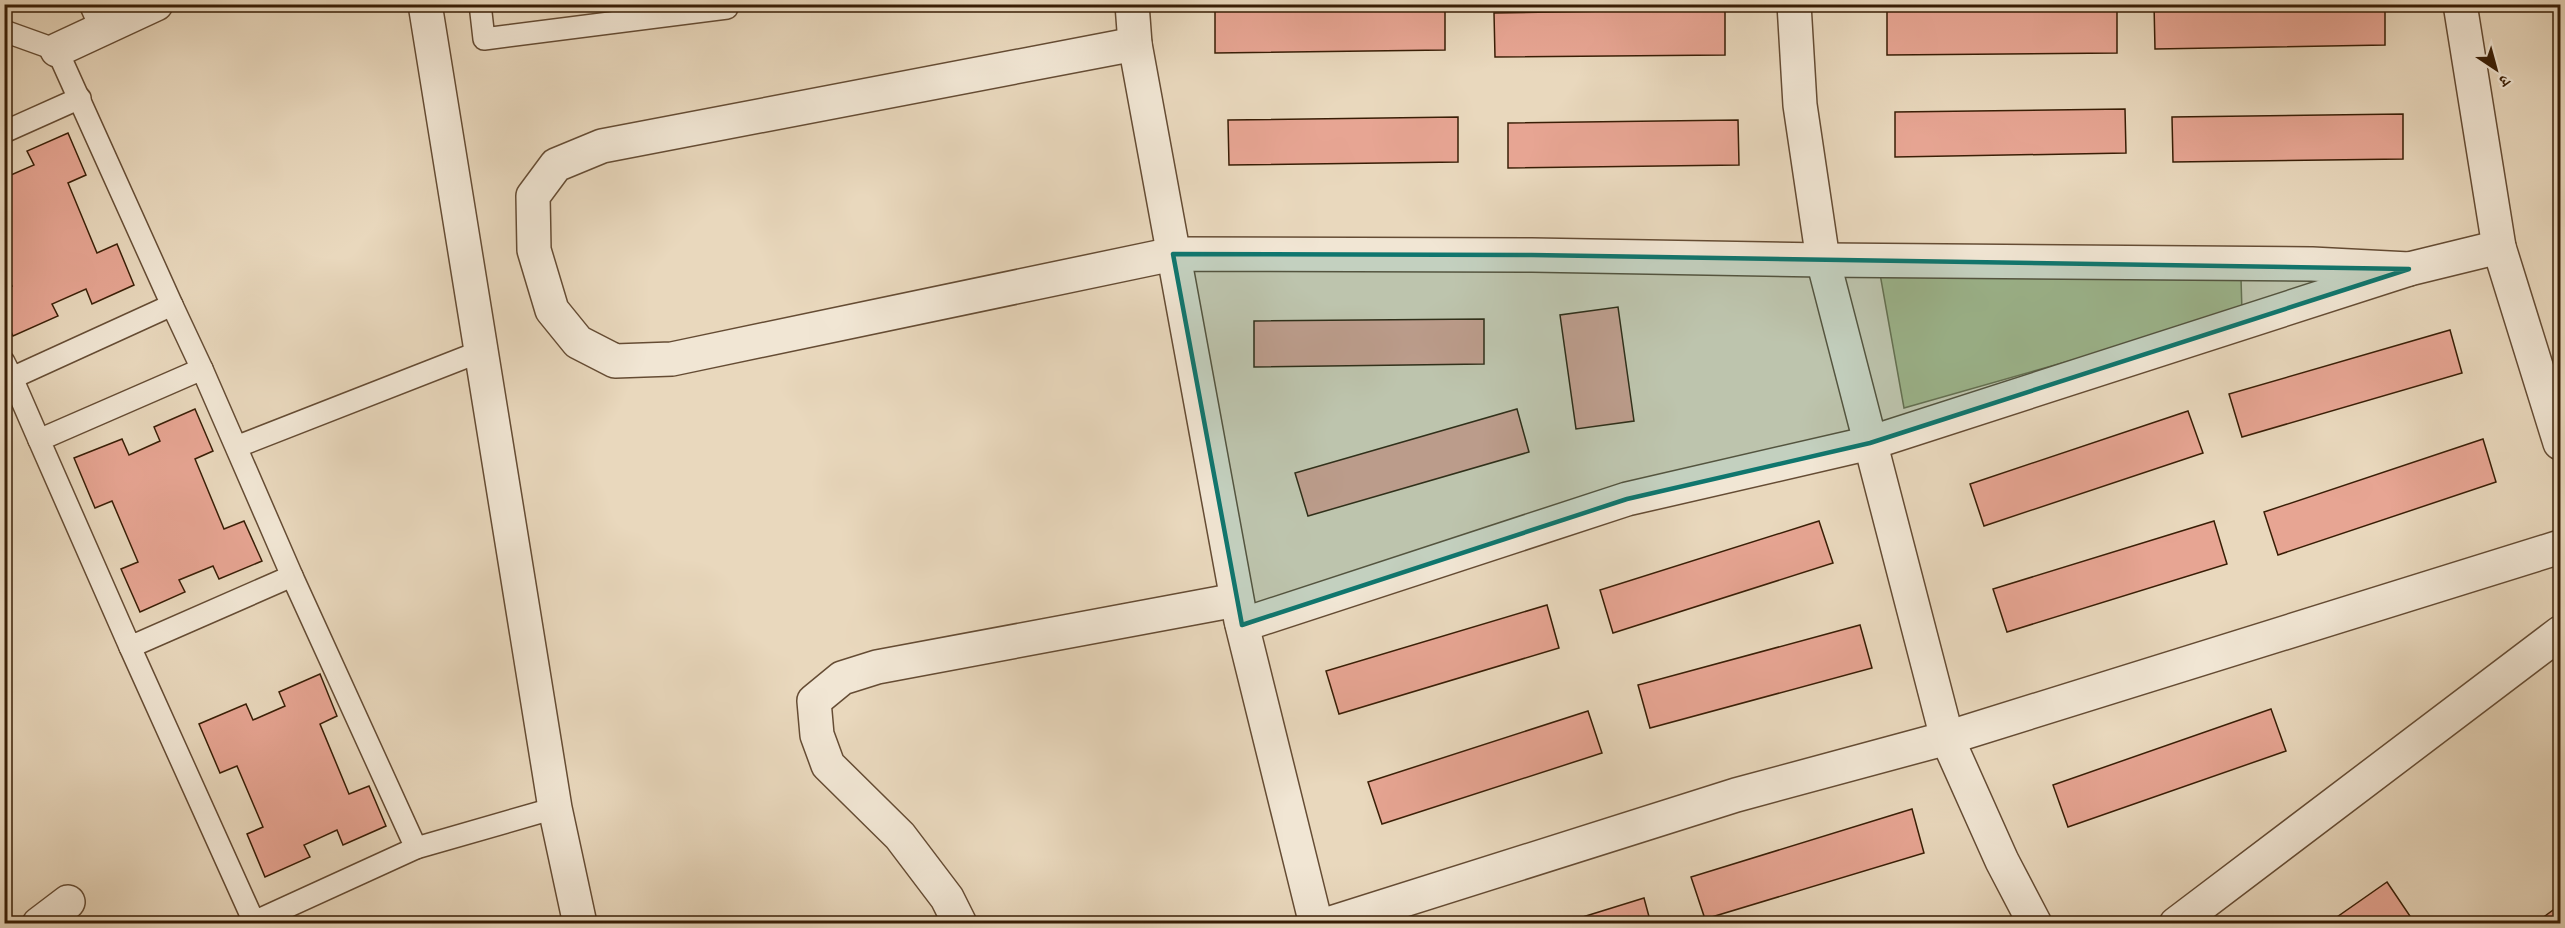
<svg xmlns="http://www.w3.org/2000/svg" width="2565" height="928" font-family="'IM FELL DW Pica','Noto Serif Devanagari',serif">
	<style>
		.green { fill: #bcbd8d; stroke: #7a6e4a; stroke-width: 1.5 }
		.building { fill: #e7a593; stroke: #391e06; stroke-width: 1.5 }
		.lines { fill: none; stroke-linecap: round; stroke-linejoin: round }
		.lane-casing { stroke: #654c34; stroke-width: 24 }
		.street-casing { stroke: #654c34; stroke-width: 36 }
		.lane { stroke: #f1e6d4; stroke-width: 21 }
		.street { stroke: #f1e6d4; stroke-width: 33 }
		.marked { fill: #0f766e; fill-opacity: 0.2; stroke: #0f766e; stroke-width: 4.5; stroke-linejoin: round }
	</style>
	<rect width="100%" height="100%" fill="#e9d8bd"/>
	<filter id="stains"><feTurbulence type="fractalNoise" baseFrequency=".00333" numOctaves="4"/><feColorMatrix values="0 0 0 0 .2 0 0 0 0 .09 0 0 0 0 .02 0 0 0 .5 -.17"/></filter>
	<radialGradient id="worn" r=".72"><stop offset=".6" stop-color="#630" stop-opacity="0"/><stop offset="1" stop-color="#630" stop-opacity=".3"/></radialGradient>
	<!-- green -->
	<polygon class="green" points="1880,274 2241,278 2242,312 1904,408"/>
	<!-- building -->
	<g class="building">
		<polygon points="514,4 559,4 515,11"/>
		<polygon points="2154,4 2385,4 2385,45 2155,49"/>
		<polygon points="1445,6 1445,50 1215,53 1215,9"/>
		<polygon points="2117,7 2117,53 1887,55 1887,11"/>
		<polygon points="1725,9 1725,55 1495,57 1494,13"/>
		<polygon points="2125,109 2126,153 1895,157 1895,112"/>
		<polygon points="2403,114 2403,159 2173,162 2172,117"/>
		<polygon points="1458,117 1458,162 1229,165 1228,120"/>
		<polygon points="1738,120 1739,165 1508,168 1508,123"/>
		<polygon points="68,133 86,175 68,183 97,253 117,244 134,285 92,304 86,289 52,304 58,316 13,336 4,316 4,289 12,286 4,270 4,178 34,165 27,151"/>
		<polygon points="1618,307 1634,421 1576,429 1560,315"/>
		<polygon points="1484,319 1484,364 1254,367 1254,321"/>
		<polygon points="2450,330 2462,373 2242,437 2229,394"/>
		<polygon points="195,409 213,451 195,459 224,529 244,521 262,561 219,579 213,566 179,580 185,592 140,612 121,569 138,562 112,501 95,508 74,458 122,439 129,455 160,441 154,427"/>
		<polygon points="1517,409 1529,452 1308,516 1295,473"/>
		<polygon points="2188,411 2203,453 1984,526 1970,484"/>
		<polygon points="2483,439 2496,482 2278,555 2264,512"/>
		<polygon points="1819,521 1833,563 1613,633 1600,590"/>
		<polygon points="2214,521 2227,564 2007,632 1993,589"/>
		<polygon points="1547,605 1559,648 1339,714 1326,671"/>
		<polygon points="1860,625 1872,668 1650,728 1638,685"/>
		<polygon points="320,674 337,716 320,724 349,794 369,786 386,826 343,845 337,830 304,845 310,857 265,877 247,834 263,827 237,766 220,773 199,724 246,704 253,720 285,706 279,692"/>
		<polygon points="2271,709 2286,751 2068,827 2053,785"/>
		<polygon points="1588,711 1602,753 1382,824 1368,782"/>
		<polygon points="1912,809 1924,853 1705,919 1691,877"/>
		<polygon points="2387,882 2412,919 2405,924 2327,924"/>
		<polygon points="1644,898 1651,924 1560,924"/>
		<polygon points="2560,905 2560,924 2534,924"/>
	</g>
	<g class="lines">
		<defs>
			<g id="lane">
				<polyline points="90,4 101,29"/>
				<polyline points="480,4 484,39 727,8 726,4"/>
				<polyline points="4,31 57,50 172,305 12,378 4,362"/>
				<polyline points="4,132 80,98"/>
				<polyline points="172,305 202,369"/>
				<polyline points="12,378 39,440"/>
				<polyline points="236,447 292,576 130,647 39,440 202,369 236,447 479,352"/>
				<polyline points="130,647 254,922 416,848 292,576"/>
				<polyline points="416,848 555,808"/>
			</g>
			<g id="street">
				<polyline points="425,4 555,808 580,924"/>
				<polyline points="1132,4 1135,44 1241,621"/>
				<polyline points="1794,4 1800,105 1823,260 1947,738 2002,861 2035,924"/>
				<polyline points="2460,4 2499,247 2560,443"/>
				<polyline points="1135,44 602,146 556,165 533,196 534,250 552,310 578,342 615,361 672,359 1173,254 1532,255 1823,260 2312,264 2409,269"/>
				<polyline points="57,50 156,4"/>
				<polyline points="39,924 68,902"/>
				<polyline points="960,924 947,898 900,836 828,765 817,735 814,701 842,678 877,667 1236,600"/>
				<polyline points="1316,924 1242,625 1627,499 1870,443 2409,269 2499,247"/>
				<polyline points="1328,924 1736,795 1947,738 2560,547"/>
				<polyline points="2176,924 2560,633"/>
			</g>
		</defs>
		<!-- lane casing -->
		<use href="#lane" class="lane-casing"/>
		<!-- street casing -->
		<use href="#street" class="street-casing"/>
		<!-- lane -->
		<use href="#lane" class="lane"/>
		<!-- street -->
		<use href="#street" class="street"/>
	</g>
	<!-- marked area -->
	<path class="marked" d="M1173,254L1532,255L2409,269L1870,443L1627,499L1242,625Z"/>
	<!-- margin -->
	<rect width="2565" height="928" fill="none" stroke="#e9d8bd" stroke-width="24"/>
	<rect x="6" y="6" width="2553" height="916" fill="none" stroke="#391e06" stroke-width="3"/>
	<rect x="12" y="12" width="2541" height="904" fill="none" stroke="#391e06" stroke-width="1.5"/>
	<!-- north arrow -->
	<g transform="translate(2496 69) rotate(144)" stroke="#f1e6d4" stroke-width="4.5" paint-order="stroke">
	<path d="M0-4.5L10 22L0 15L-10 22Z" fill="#391e06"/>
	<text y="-9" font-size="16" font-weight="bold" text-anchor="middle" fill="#391e06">उ</text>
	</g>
	<rect width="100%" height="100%" filter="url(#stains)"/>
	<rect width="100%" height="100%" fill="url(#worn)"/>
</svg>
